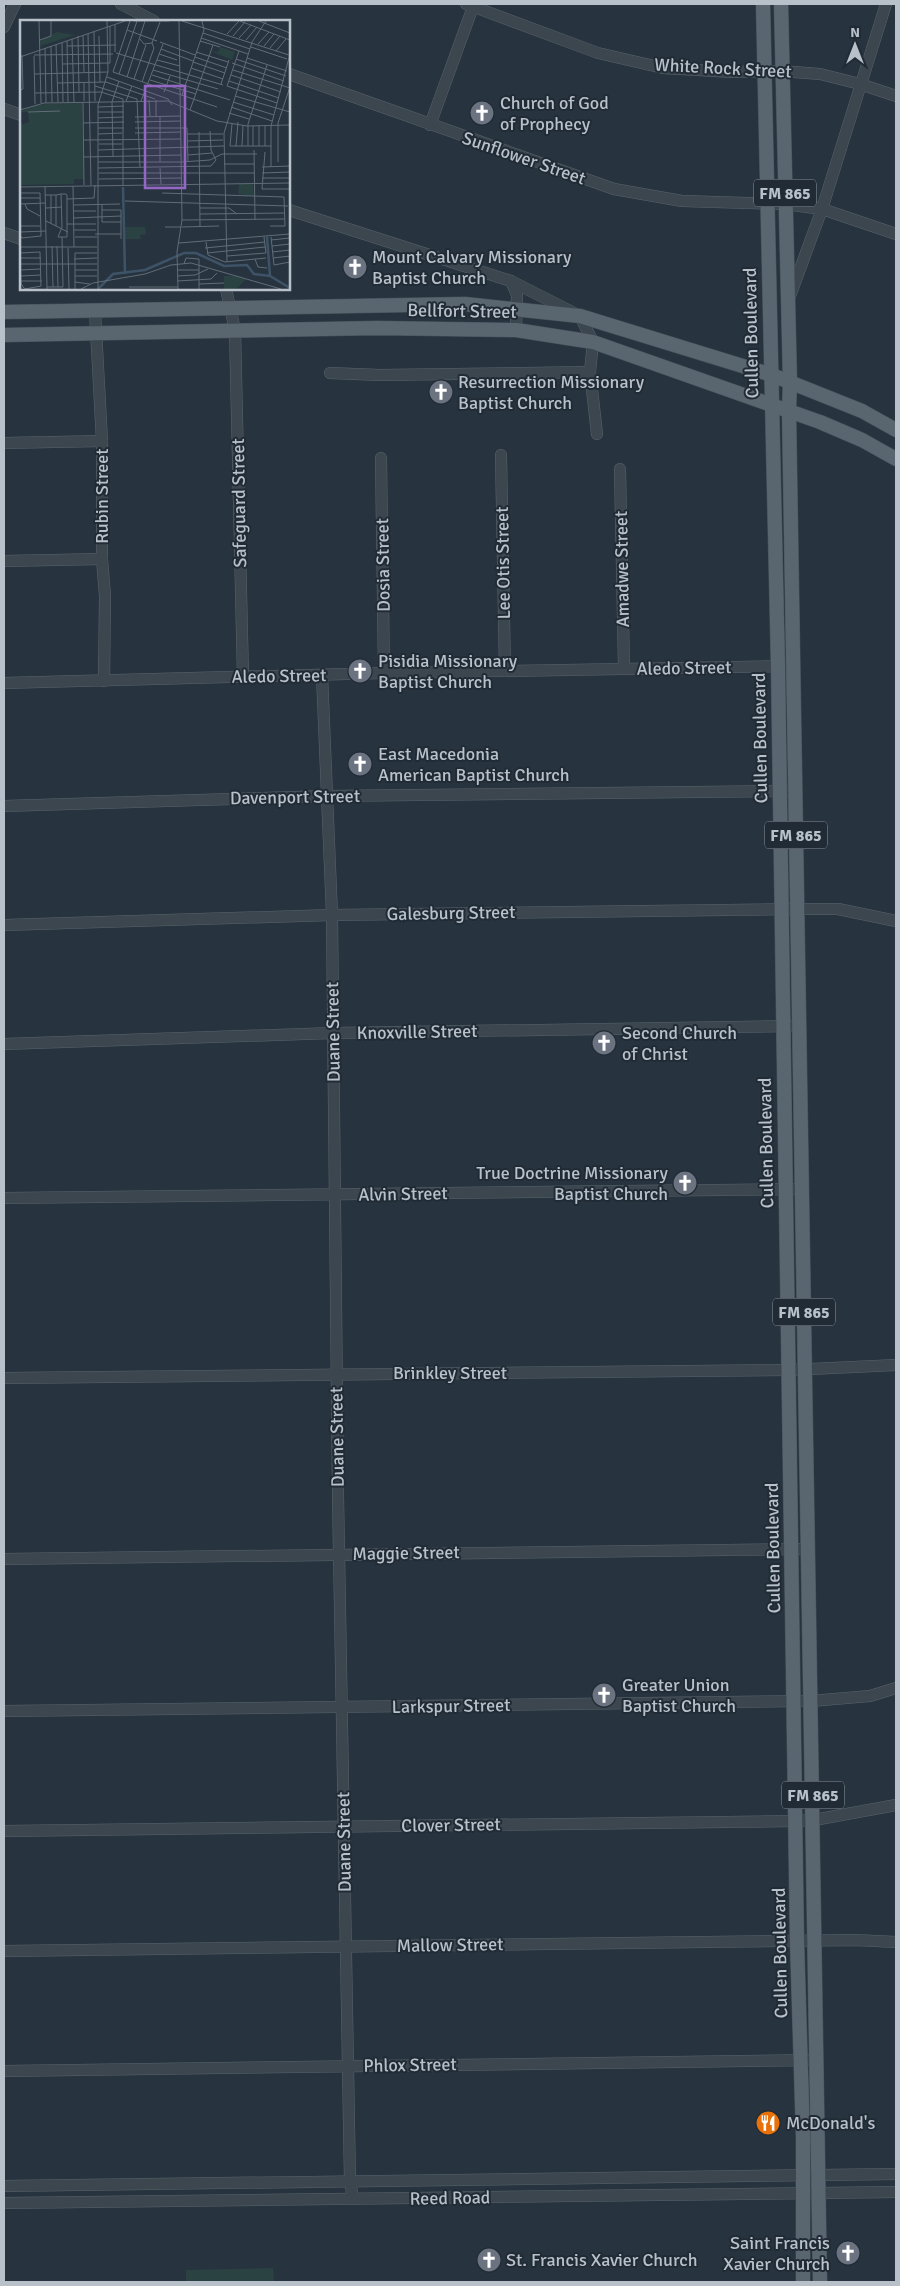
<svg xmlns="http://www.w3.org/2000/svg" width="900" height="2286" font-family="Signika,sans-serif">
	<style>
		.green { fill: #2a4241 }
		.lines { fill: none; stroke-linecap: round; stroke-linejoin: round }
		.minor-casing { stroke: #59636d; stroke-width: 12 }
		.major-casing { stroke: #454f59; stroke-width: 15 }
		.minor { stroke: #3b464f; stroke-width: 11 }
		.major { stroke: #59656f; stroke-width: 14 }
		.labels { text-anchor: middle; stroke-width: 4; stroke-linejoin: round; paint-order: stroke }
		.shield { fill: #202b35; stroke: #8a939d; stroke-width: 1 }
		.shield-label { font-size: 16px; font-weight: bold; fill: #b8c0ca }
		.street-label { font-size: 18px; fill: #b8c0ca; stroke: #202b35 }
		.poi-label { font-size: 18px; fill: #b8c0ca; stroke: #202b35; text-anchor: start }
		.inset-river { fill: none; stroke: #3e5367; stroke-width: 2.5 }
		.inset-road { fill: none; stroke: #616c77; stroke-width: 1 }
		.view { fill: #9367c3; fill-opacity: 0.15; stroke: #9367c3; stroke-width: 2.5 }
		.inset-edge { fill: none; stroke: #b8c0ca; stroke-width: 2.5 }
	</style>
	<rect width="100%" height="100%" fill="#27343f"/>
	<!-- green -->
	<polygon class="green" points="273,2268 274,2282 186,2282 186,2270"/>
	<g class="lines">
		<defs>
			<g id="minor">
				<polyline points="121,4 154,21"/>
				<polyline points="466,4 598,53 663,68 732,72 781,71 820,74 860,84 896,96"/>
				<polyline points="4,27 15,4"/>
				<polyline points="289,74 614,189 682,201 785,204 822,209 896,234"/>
				<polyline points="4,109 21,115"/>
				<polyline points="430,125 474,4"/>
				<polyline points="289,210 511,281 580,316 593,342 590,372 597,434"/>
				<polyline points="4,233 21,239"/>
				<polyline points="511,281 517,295 516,330"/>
				<polyline points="226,289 235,330 243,677"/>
				<polyline points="789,299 822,209 886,4"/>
				<polyline points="95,311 102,441 102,559 105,596 104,681"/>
				<polyline points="330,373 380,375 590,372"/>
				<polyline points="4,443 102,441"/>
				<polyline points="501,455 505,671"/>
				<polyline points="381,458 384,673"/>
				<polyline points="620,469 624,668"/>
				<polyline points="4,561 102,559"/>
				<polyline points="322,675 332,915 338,1495 350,2181 353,2199"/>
				<polyline points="4,683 384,673 794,666"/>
				<polyline points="4,806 326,796 787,791"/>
				<polyline points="4,925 332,915 797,909 838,909 896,921"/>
				<polyline points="4,1044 333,1033 800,1026"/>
				<polyline points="4,1198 802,1189"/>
				<polyline points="4,1378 789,1370 896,1365"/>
				<polyline points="4,1559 807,1549"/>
				<polyline points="4,1711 811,1701 870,1696 896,1688"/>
				<polyline points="4,1831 796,1821 814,1820 896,1805"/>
				<polyline points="4,1951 855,1940 896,1942"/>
				<polyline points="4,2071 817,2060"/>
				<polyline points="4,2186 896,2174"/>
				<polyline points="4,2203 896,2192"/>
			</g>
			<g id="major">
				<polyline points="763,4 778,666 797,1941 803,2137 803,2282"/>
				<polyline points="781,4 790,382 789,411 820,2282"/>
				<polyline points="4,312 465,304 580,316 772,375 862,411 896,430"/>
				<polyline points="4,335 377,328 516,330 593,342 820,422 862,440 896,459"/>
			</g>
		</defs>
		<!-- minor casing -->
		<use href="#minor" class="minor-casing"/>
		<!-- major casing -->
		<use href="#major" class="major-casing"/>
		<!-- minor -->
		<use href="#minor" class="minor"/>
		<!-- major -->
		<use href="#major" class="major"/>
	</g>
	<!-- icons -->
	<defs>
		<symbol id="church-disc" viewBox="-11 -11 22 22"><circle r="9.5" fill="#6b7280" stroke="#202b35"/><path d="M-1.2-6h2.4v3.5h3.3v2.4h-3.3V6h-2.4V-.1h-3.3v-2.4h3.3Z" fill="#fff"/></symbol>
		<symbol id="restaurant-disc" viewBox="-11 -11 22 22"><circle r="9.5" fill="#e8710a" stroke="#202b35"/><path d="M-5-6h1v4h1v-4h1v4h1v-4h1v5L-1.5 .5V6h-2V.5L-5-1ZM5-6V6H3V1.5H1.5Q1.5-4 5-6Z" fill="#fff"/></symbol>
	</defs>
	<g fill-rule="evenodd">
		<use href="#church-disc" x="468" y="99" width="28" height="28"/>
		<use href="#church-disc" x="341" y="253" width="28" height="28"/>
		<use href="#church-disc" x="427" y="378" width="28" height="28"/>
		<use href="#church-disc" x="346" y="657" width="28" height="28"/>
		<use href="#church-disc" x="346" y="750" width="28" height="28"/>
		<use href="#church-disc" x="590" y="1029" width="28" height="28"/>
		<use href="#church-disc" x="671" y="1169" width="28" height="28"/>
		<use href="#church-disc" x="590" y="1681" width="28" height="28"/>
		<use href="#restaurant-disc" x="754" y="2109" width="28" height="28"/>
		<use href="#church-disc" x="834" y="2239" width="28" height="28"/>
		<use href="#church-disc" x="475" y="2246" width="28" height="28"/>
	</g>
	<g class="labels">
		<!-- shield labels -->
		<g class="shield">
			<rect x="754" y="179.5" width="62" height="27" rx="4"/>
			<rect x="765" y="821.5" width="62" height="27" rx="4"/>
			<rect x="773" y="1298.5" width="62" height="27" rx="4"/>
			<rect x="782" y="1781.5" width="62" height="27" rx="4"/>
		</g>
		<g class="shield-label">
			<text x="785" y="199">FM 865</text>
			<text x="796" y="841">FM 865</text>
			<text x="804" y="1318">FM 865</text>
			<text x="813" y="1801">FM 865</text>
		</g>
		<!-- street labels -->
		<g class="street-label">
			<text transform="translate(723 68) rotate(3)" y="6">White Rock Street</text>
			<text transform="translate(524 158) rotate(19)" y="6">Sunflower Street</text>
			<text transform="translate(462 311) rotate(1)" y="6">Bellfort Street</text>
			<text transform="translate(751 333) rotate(-91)" y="6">Cullen Boulevard</text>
			<text transform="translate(102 496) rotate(-90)" y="6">Rubin Street</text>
			<text transform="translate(239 503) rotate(-91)" y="6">Safeguard Street</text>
			<text transform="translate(503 563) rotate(-91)" y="6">Lee Otis Street</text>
			<text transform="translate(383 565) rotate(-91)" y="6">Dosia Street</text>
			<text transform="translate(622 569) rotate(-91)" y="6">Amadwe Street</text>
			<text transform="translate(684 668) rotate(-1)" y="6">Aledo Street</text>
			<text transform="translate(279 676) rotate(-1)" y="6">Aledo Street</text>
			<text transform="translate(760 738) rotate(-91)" y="6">Cullen Boulevard</text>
			<text transform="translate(295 797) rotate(-1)" y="6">Davenport Street</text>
			<text transform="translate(451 913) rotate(-1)" y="6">Galesburg Street</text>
			<text transform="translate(333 1032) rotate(-91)" y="6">Duane Street</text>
			<text transform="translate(417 1032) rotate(-1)" y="6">Knoxville Street</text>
			<text transform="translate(766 1143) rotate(-91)" y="6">Cullen Boulevard</text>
			<text transform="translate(403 1194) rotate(-1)" y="6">Alvin Street</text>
			<text x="450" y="1379">Brinkley Street</text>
			<text transform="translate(337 1437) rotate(-91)" y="6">Duane Street</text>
			<text transform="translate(773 1548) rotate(-91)" y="6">Cullen Boulevard</text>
			<text transform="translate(406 1553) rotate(-1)" y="6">Maggie Street</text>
			<text transform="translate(451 1706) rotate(-1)" y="6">Larkspur Street</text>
			<text transform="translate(451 1825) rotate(-1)" y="6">Clover Street</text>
			<text transform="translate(344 1842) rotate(-91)" y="6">Duane Street</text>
			<text transform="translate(450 1945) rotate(-1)" y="6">Mallow Street</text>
			<text transform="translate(780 1953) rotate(-91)" y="6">Cullen Boulevard</text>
			<text transform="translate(410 2065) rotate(-1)" y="6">Phlox Street</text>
			<text transform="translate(450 2198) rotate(-1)" y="6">Reed Road</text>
		</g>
		<!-- poi labels -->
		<g class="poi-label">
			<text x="500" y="109">Church of God<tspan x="500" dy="21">of Prophecy</tspan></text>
			<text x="372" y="263">Mount Calvary Missionary<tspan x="372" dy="21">Baptist Church</tspan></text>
			<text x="458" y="388">Resurrection Missionary<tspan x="458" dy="21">Baptist Church</tspan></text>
			<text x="378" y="667">Pisidia Missionary<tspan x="378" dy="21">Baptist Church</tspan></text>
			<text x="378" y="760">East Macedonia<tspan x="378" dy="21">American Baptist Church</tspan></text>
			<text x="622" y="1039">Second Church<tspan x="622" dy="21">of Christ</tspan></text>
			<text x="668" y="1179" text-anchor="end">True Doctrine Missionary<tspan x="668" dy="21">Baptist Church</tspan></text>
			<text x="622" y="1691">Greater Union<tspan x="622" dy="21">Baptist Church</tspan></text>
			<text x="786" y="2129">McDonald's</text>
			<text x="830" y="2249" text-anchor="end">Saint Francis<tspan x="830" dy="21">Xavier Church</tspan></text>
			<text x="506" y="2266">St. Francis Xavier Church</text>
		</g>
	</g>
	<!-- overview -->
	<g transform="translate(20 20)">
		<rect width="270" height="270" fill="#27343f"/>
		<path d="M37,12L55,15L20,26V21ZM200,27L215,32L212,40L191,31L198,32ZM43,83V86L44,83H62L64,159H54V164L0,165V105L9,102L8,92H0L15,85ZM219,164H233L234,176L218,174ZM105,207H125L126,214L120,215L121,219H105ZM204,256H216L226,259L216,269H204Z" fill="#2a4241"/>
		<path class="inset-river" d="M103,167L105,254M247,217L250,256M78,269L93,254L125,250L164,233H176L204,246L227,245L234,254L250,256L270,268"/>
		<path class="inset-road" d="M19,1L21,83M110,1L93,52L197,87M114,1H149M162,1L269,35M220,1L270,20M239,1L270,13M95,5V32M107,10L137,21M74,12L75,81M183,13L230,29M68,14L71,165M207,14L219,1M63,15L64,53M58,16L59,72M79,16L80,62M213,16L225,2M181,18L228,34M219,18L231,5M52,19L54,82M120,19L124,24L132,23L140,2M20,20L31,16V1M226,20L237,7M47,21L48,82M180,21L200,27M140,22L175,35M42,23L43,82M238,24L249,12M36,25L38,82M31,26L32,82M47,26L96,25M244,26L254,14M231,27L267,39M25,28L26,83M250,28L260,16M141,29L173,41M219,31L207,66L257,83M256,31L266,19M176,32L208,42M96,33L203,65M139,34L157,40M14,35L93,34M14,36L15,84M0,37L105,1M175,37L207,48M227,38L267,51M216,39L266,56M137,40L160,46M173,42L205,53M212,43L264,61M42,44L90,43V6M171,48L203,59M133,50L198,69M213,50L270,68M15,54L88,52M99,54L117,1M132,55L210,80M211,55L261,72M87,57L148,79L152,85M107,57L125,1M114,59L126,25M130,60L176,74M209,61L259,78M64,62V81M122,62L134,28L132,23M37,63L86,62L135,79M201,64L209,40M75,66L117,79L120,148M0,70L3,69L2,35M144,72L150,56M15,73L81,72L103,79V165M162,75L184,10L182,1M215,76L270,92M129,80L130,96M136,80V96M106,81L112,66M121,81L143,24M63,82L64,165M213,82L254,95M78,87L104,86M211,87L252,101M0,90L24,83L148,81L197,101L227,106L270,105M170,90L193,25M8,92L40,91M78,92H104M209,93L229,99M140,96V142M115,97L161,96M78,98L104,97M115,102L161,101M63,103L104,102M212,104L210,126H251M239,105V126M233,106V126M245,106V126M78,108H104M115,108H167L168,141M179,112L180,207M115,113L161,112M78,114L102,113M167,114H203M64,120L161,119M167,121L203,120M79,124H102M216,126L218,102M222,126L223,105M228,126V104L247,45M78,130L204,126M234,130L235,200M245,132L242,169H270M168,135L192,133M93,136L92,82L99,61M64,137L161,135M78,142H161L190,140L202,134H237M258,142V103L270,67M204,144H234M242,147L270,146M251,147V106L270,34M78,148L191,146L196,140L191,130L190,111M140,148L141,164M79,153H234M242,153L270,152M242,158H270M79,159L162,158M25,166L27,269M53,166L54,227M0,167L270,163M0,173H20L21,216L2,218L0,215M142,173L264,177L265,206H250M25,175H36L41,174H46L47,175V217H38L42,207L41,174M0,178H20M47,179L74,178L75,165M105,181L268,186M0,184L26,183M5,184L7,189L20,196M82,184V202H101M54,185L100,184M26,188L42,187M180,188H209L217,194M82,190H101V219M54,191H76M180,194L265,193M54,198L101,196M162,200L265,199M26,201L48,212M31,203V175M47,204H76M0,206H20M36,206V175M145,207H161M162,207L199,206M54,210H76M0,212L26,211M75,214H101M42,217L43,267M55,217H77M244,217L246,233M251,217L254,245L270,242M251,220L270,218M186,222L188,235L205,242L246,238M159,223L270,214M32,226L33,267M37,226L38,267M252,226L270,224M0,227H77M48,228L49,269M185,228L245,222M252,232L270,230M187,233L245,227M207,236L246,233M0,238H21M253,238L270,236M54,239L77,238M235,239L238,247L247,248M207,242L204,113L232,22L246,1M1,244H77M164,244L166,238L179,239V269M0,250L21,249M55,250H77M158,250H179M1,256L21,255M55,256H77M157,256L175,255L188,249M1,261H22M157,261L191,259L197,253M55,262L70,264M179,264L204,263M27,267H43M109,267H158M5,269L21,266L20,232L0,233L1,263L3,267L4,268L6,269M55,269V233H77M61,269L73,263L125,254L151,245L171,243L261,269M78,269V85L88,52L87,1M158,269L157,232L162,200L159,1"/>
		<path class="view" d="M125,66H165V168H125Z"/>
		<rect width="270" height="270" class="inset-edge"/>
	</g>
	<!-- border -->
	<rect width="900" height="2286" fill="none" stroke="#b8c0ca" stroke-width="10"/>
	<!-- north arrow -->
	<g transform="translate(855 45)" stroke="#202b35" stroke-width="4" paint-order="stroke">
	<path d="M0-4L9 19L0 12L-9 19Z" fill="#b8c0ca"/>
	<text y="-8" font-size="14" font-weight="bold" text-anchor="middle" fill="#b8c0ca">N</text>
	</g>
</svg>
